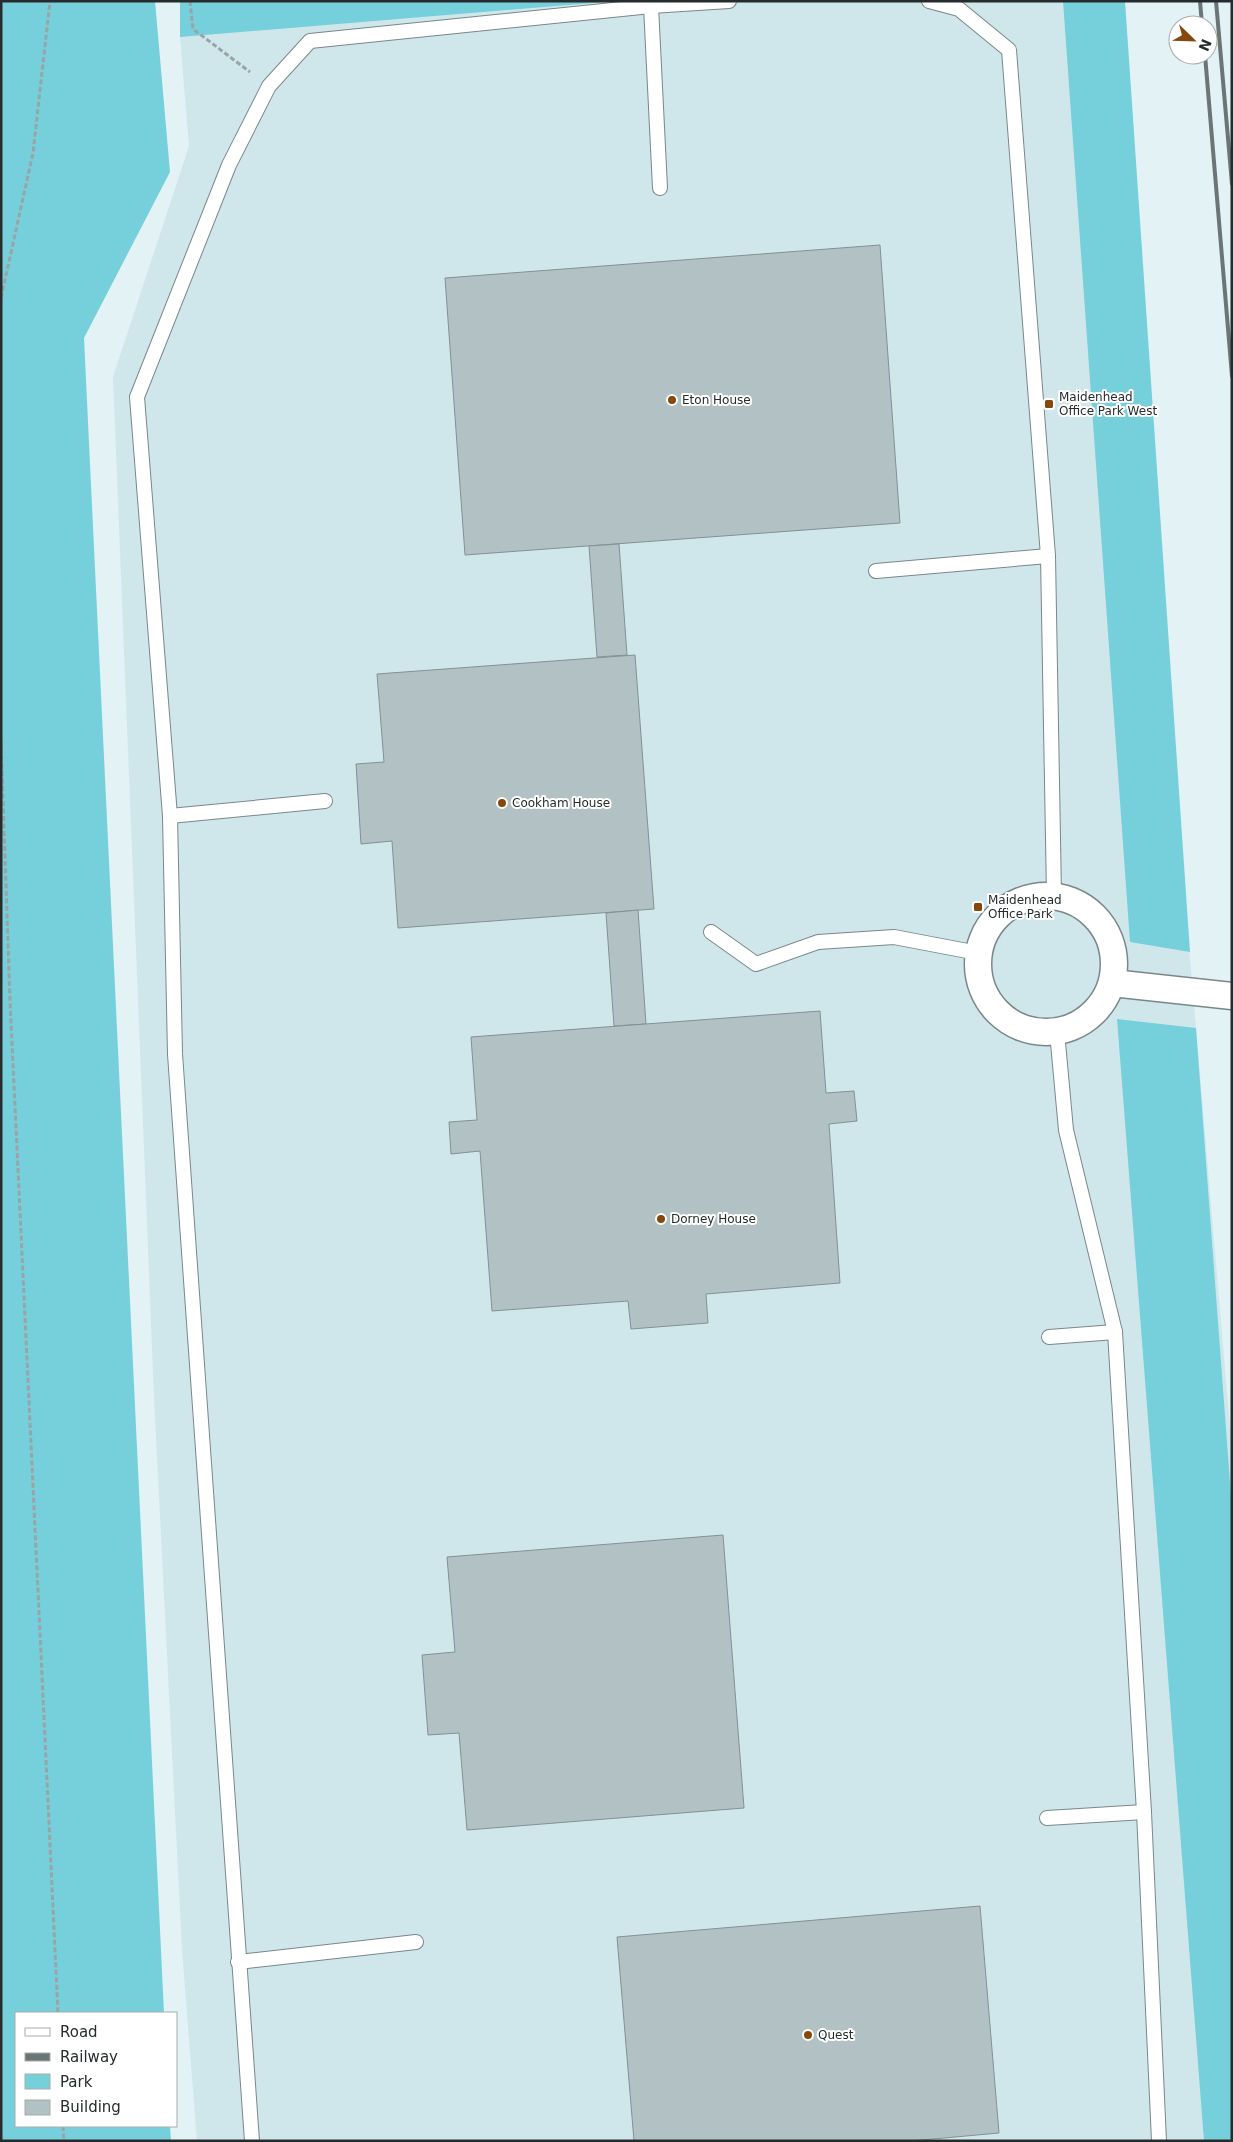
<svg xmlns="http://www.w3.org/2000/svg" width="1233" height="2142" font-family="'DejaVu Sans',sans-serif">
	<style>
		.built { fill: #cfe7eb }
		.green { fill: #76d0dc }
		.building { fill: #b2c1c3; stroke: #839193 }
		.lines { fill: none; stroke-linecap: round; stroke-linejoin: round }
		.lane-casing { stroke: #7a8789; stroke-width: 16 }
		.street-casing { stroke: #7a8789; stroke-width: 29 }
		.path { stroke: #99a4a6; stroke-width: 3; stroke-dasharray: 5 2.5; stroke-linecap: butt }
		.lane { stroke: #fff; stroke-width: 14 }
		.street { stroke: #fff; stroke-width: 26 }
		.rail { stroke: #6c7576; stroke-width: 4 }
		.poi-dot { fill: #87480d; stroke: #fff; stroke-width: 2 }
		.labels { text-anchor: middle; stroke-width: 4; stroke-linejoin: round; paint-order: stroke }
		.poi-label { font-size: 12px; fill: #262c2d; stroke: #fff; text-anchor: start }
	</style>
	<rect width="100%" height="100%" fill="#e3f2f4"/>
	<!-- built -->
	<polygon class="built" points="180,1 1111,1 1139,360 1232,1451 1232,2141 197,2141 182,1950 154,1398 113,377 189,146 180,37"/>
	<!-- green -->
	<g class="green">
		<polygon points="1,1 155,1 170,172 84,338 164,2013 16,2013 16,2126 170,2126 171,2141 1,2141"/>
		<polygon points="180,1 617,1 180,37"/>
		<polygon points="1063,1 1125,1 1190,952 1130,942"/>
		<polygon points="1117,1019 1196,1028 1232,1509 1232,2141 1204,2141"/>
	</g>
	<!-- building -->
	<g class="building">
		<polygon points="880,245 900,523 465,555 445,278"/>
		<polygon points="619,544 627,655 597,657 589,546"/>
		<polygon points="635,655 654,909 398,928 392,841 361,844 356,764 384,762 377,674"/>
		<polygon points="638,910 646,1024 614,1026 606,913"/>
		<polygon points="820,1011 826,1093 854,1091 857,1121 829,1124 840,1283 706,1294 708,1323 631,1329 628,1301 492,1311 480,1151 451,1154 449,1122 477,1120 471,1037"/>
		<polygon points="723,1535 744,1808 467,1830 459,1733 428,1735 422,1655 455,1652 447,1557"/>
		<polygon points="980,1906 999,2133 911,2141 634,2141 617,1937"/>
	</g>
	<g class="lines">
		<defs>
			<g id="lane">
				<polyline points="929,1 959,9 1009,50 1048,556 1054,895"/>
				<polyline points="651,6 660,188"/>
				<polyline points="876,571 1048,556"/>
				<polyline points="170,816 325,801"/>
				<polyline points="711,932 756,964 818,942 894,937 978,953"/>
				<polyline points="1057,1032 1066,1130 1115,1332 1144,1812 1159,2141"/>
				<polyline points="1049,1337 1115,1332"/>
				<polyline points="1047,1818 1144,1812"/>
				<polyline points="238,1962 416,1942"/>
				<polyline points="252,2141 175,1054 170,816 137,397 229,165 269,86 310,41 651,6 729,1"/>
			</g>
			<g id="street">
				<circle cx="1046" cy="964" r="68"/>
				<polyline points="1112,983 1232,996"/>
			</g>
		</defs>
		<!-- lane casing -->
		<use href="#lane" class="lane-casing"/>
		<!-- street casing -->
		<use href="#street" class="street-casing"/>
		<!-- path -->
		<g class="path">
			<polyline points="190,1 193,29 250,72"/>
			<polyline points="1,298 33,153 50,1"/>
			<polyline points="1,741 10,1001 58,2013"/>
			<polyline points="63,2126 64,2141"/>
		</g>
		<!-- lane -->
		<use href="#lane" class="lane"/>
		<!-- street -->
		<use href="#street" class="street"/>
		<!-- rail -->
		<g class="rail">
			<polyline points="1200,1 1202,25"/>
			<polyline points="1216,1 1232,184"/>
			<polyline points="1205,55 1232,376"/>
		</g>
	</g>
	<!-- markers -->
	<g class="poi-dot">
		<circle cx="672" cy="400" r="5"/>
		<rect x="1044" y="399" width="10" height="10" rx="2.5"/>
		<circle cx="502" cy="803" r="5"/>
		<rect x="973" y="902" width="10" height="10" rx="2.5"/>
		<circle cx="661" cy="1219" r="5"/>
		<circle cx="808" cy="2035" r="5"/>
	</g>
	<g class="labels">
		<!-- poi labels -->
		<g class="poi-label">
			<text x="1059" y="401">Maidenhead<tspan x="1059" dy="14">Office Park West</tspan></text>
			<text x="682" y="404">Eton House</text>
			<text x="512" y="807">Cookham House</text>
			<text x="988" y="904">Maidenhead<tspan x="988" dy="14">Office Park</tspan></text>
			<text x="671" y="1223">Dorney House</text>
			<text x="818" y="2039">Quest</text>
		</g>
	</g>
	<!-- border -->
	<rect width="1233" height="2142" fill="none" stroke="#262c2d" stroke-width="5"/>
	<!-- legend -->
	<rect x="15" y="2012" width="162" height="115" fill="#ffffff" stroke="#a8abab"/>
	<rect x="25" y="2028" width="25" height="8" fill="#ffffff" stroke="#a8abab"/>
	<text x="60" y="2037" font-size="15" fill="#262c2d">Road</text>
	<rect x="25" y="2053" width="25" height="8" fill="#6c7576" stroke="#a8abab"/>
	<text x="60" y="2062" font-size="15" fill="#262c2d">Railway</text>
	<rect x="25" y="2074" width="25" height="15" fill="#76d0dc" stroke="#a8abab"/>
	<text x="60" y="2087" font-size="15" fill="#262c2d">Park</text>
	<rect x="25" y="2100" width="25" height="15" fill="#b2c1c3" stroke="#a8abab"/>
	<text x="60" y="2112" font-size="15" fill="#262c2d">Building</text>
	<!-- north arrow -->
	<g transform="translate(1193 40) rotate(113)"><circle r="24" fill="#ffffff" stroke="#a8abab"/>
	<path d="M0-4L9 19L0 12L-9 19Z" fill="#87480d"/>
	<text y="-8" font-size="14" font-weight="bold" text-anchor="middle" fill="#262c2d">N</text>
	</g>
</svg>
